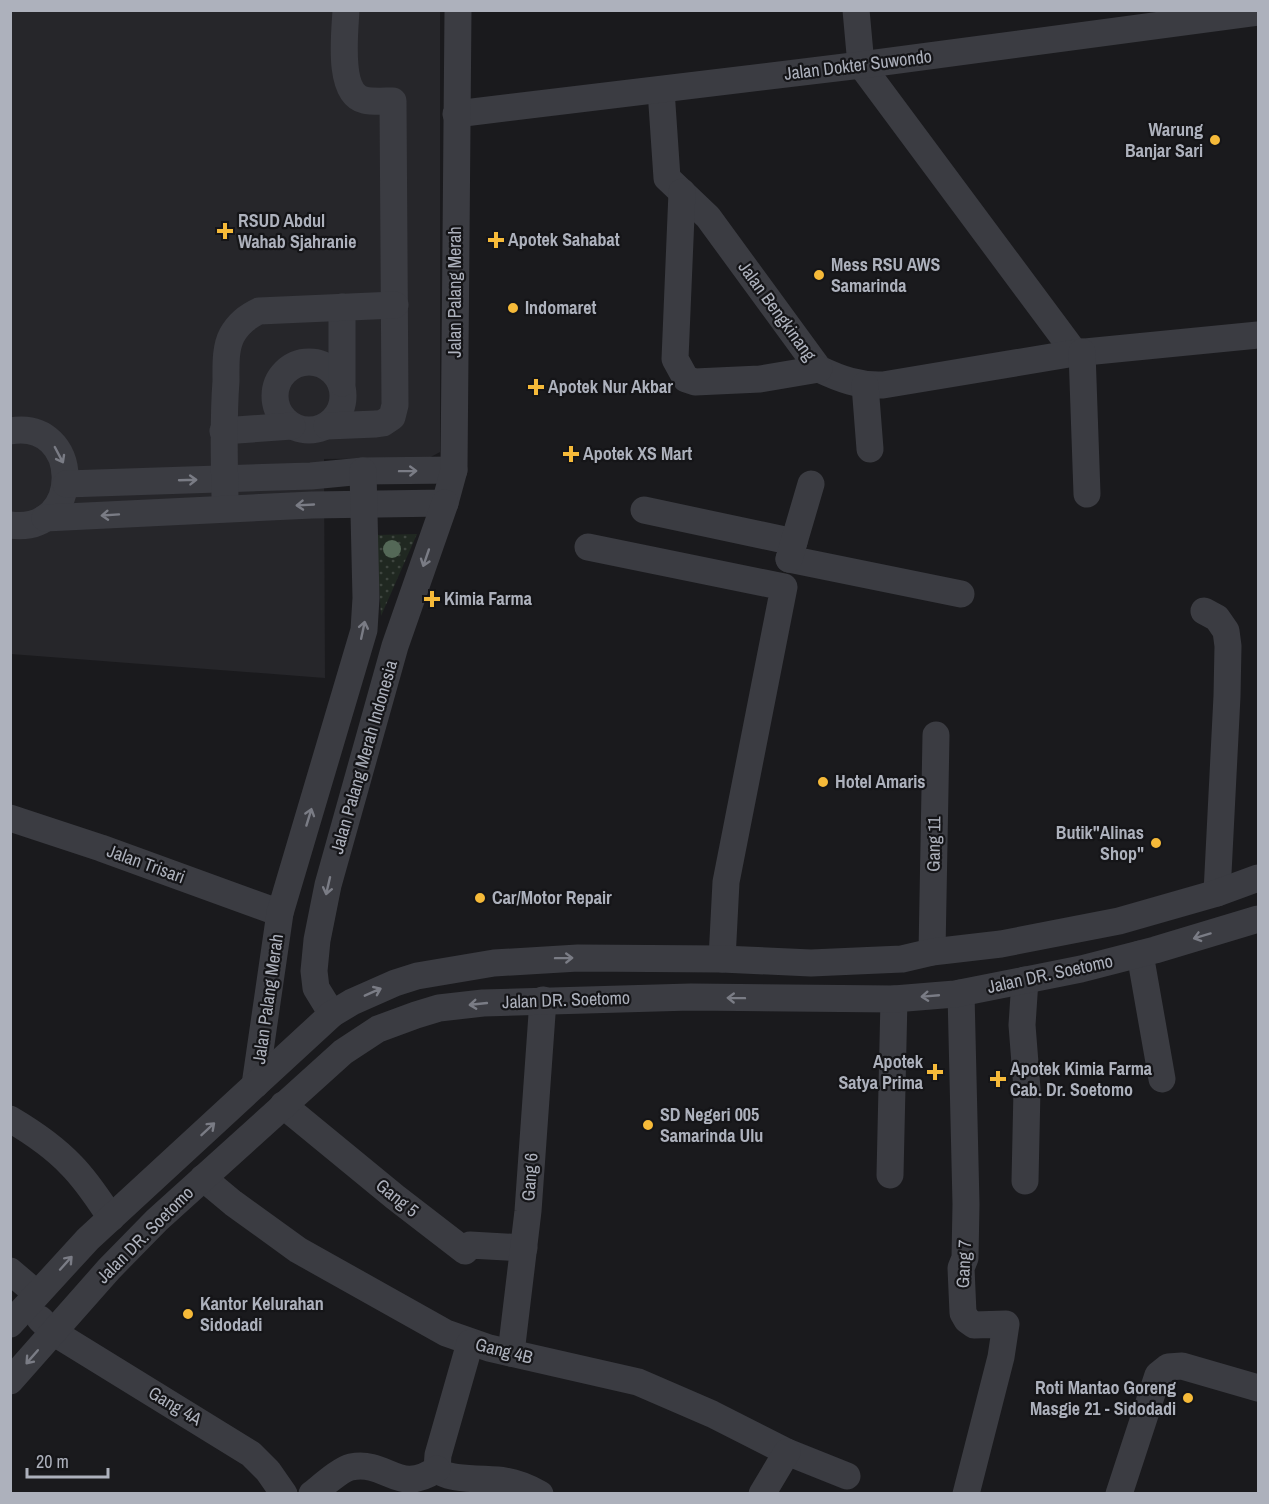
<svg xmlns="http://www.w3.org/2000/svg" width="1269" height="1504" font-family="'Archivo Narrow',sans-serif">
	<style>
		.built { fill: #26262a }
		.grass { fill: url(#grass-dots) }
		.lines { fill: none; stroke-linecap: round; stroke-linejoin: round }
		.minor { stroke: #3b3c42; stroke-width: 27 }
		.tree { fill: #546857 }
		.oneway { stroke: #7a7c85 }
		.poi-dot { fill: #f6ba39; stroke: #151518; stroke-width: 2 }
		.labels { text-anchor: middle; stroke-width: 4.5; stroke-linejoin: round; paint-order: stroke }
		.street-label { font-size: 18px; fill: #adb1bc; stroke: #151518 }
		.poi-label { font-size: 18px; font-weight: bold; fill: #adb1bc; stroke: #151518; text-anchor: start }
	</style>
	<defs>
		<pattern id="grass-dots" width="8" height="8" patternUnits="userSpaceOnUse" patternTransform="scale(1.5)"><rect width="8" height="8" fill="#202821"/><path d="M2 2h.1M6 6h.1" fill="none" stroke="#3e453f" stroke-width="1.8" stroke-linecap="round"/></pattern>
	</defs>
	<rect width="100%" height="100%" fill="#1a1a1d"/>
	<!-- built -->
	<polygon class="built" points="10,11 440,11 440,452 429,458 324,459 325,678 11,654"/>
	<!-- grass -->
	<polygon class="grass" points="417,534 381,616 376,535"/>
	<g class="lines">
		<!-- minor -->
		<g class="minor">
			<polyline points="856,10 861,65 1075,353"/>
			<path d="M661,90L667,178L708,217L819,369C840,379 859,386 883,385L1075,353L1258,335"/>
			<polyline points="456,114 861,65 1258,12"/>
			<polyline points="682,192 675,359 686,379 695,382 760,379 819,369"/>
			<polyline points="1082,352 1087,494"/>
			<circle cx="309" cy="396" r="34"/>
			<polyline points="342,383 342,307"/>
			<polyline points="865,385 870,449"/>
			<path d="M327,426L376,424L383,423L392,417L395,405L393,101C384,101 373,102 364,100C337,93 345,32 346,10"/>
			<path d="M10,431C82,418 85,535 10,525"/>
			<polyline points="223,431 292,426"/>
			<polyline points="66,484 311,476 363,471 454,470"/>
			<path d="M225,496C224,457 223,420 226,381C226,366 225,348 232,335C238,324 248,316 259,311L395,305"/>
			<polyline points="644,510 794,542"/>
			<polyline points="45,518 312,505 445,503 454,470 458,10"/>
			<polyline points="588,547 784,587 726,882 722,959"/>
			<polyline points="789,559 961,594"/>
			<polyline points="789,559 811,484"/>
			<polyline points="1204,611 1217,618 1226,631 1228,646 1227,696 1217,893"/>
			<polyline points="10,818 101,848 280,913"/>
			<polyline points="932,952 936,735"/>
			<polyline points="1140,954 1162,1079"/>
			<polyline points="961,993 966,1204 965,1258 961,1268 963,1313 967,1320 974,1325 1006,1324 1001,1357 966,1494"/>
			<polyline points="332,1014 316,988 314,971 317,940 328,885 395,646 445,503"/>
			<polyline points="255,1085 280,913 364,630 366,598 363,471"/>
			<polyline points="283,1105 395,1197 465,1251 470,1245 524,1248"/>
			<path d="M10,1119C32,1132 54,1147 71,1165C87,1181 99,1200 111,1218"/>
			<polyline points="890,1175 894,999"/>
			<polyline points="203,1178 233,1203 298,1250 446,1333 489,1348 638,1382 712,1414 787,1452 847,1476"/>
			<polyline points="1025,1181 1027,1089 1022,1025 1025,980"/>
			<polyline points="10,1271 37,1294"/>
			<polyline points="40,1319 53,1332 251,1454 268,1471 284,1494"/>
			<polyline points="10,1324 88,1239 332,1014 352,1002 395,983 417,976 494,963 578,958 722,959 811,963 902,959 932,952 1001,944 1119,921 1217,893 1258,878"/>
			<path d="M470,1343L438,1455L437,1469C446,1481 488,1478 505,1481C518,1483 529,1488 540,1494"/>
			<polyline points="511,1353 528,1211 543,1000"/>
			<polyline points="10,1381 109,1269 157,1220 343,1052 378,1029 416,1015 439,1008 483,1003 691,997 894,999 955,994 1081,969 1155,950 1258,919"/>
			<path d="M312,1494C321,1487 341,1469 351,1467C388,1460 398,1496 437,1469"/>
			<polyline points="762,1494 787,1452"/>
			<polyline points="1119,1494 1158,1375 1168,1367 1182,1366 1258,1388"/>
		</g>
	</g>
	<!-- trees -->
	<circle class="tree" cx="392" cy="549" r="9"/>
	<!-- one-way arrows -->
	<defs><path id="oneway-shaft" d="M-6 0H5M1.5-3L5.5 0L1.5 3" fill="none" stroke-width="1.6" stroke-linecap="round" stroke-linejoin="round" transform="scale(1.5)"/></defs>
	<g class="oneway">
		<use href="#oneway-shaft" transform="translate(59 455) rotate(62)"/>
		<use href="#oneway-shaft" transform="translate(408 471) rotate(-1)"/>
		<use href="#oneway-shaft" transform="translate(188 480) rotate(-2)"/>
		<use href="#oneway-shaft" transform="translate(305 505) rotate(177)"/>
		<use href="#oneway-shaft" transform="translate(110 515) rotate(176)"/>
		<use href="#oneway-shaft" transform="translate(426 558) rotate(109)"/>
		<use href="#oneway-shaft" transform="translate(363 630) rotate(-78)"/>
		<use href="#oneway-shaft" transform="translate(309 817) rotate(-73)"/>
		<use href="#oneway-shaft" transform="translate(328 886) rotate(103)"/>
		<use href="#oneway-shaft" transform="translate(1202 936) rotate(163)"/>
		<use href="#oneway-shaft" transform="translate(564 958) rotate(-1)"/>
		<use href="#oneway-shaft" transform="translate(373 992) rotate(-24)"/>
		<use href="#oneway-shaft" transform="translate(930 996) rotate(175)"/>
		<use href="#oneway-shaft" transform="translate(736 998) rotate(-179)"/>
		<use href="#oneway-shaft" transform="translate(478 1004) rotate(174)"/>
		<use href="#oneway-shaft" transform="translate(208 1129) rotate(-43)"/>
		<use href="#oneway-shaft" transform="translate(66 1263) rotate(-48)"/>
		<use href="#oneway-shaft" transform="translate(32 1357) rotate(131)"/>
	</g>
	<!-- markers -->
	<g class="poi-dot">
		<circle cx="1215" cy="140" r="6"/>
		<path d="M222 222h6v6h6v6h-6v6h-6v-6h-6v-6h6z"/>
		<path d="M493 231h6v6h6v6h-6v6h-6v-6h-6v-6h6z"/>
		<circle cx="819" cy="275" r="6"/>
		<circle cx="513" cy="308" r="6"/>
		<path d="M533 378h6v6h6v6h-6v6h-6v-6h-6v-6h6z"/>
		<path d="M568 445h6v6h6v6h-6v6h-6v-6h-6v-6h6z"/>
		<path d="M429 590h6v6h6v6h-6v6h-6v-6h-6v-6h6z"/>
		<circle cx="823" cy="782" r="6"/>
		<circle cx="1156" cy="843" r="6"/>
		<circle cx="480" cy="898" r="6"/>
		<path d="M932 1063h6v6h6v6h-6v6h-6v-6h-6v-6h6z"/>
		<path d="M995 1070h6v6h6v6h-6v6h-6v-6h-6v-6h6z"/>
		<circle cx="648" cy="1125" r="6"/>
		<circle cx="188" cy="1314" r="6"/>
		<circle cx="1188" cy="1398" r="6"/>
	</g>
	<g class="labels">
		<!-- street labels -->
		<g class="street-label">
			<text transform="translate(858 65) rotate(-7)" y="6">Jalan Dokter Suwondo</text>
			<text transform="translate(455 292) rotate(-90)" y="6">Jalan Palang Merah</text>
			<text transform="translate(777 311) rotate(54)" y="6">Jalan Bengkinang</text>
			<text transform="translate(364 757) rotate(-74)" y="6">Jalan Palang Merah Indonesia</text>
			<text transform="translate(934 844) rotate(-89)" y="6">Gang 11</text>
			<text transform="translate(146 864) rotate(20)" y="6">Jalan Trisari</text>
			<text transform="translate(1050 974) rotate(-12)" y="6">Jalan DR. Soetomo</text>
			<text transform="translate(268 999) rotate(-82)" y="6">Jalan Palang Merah</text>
			<text transform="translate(566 1000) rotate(-2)" y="6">Jalan DR. Soetomo</text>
			<text transform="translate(530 1177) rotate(-86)" y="6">Gang 6</text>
			<text transform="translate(397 1198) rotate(39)" y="6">Gang 5</text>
			<text transform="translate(145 1235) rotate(-45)" y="6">Jalan DR. Soetomo</text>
			<text transform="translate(964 1264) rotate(-87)" y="6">Gang 7</text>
			<text transform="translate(504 1351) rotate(14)" y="6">Gang 4B</text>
			<text transform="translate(175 1406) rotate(31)" y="6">Gang 4A</text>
		</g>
		<!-- poi labels -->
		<g class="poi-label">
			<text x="1203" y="136" text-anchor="end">Warung<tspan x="1203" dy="21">Banjar Sari</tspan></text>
			<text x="238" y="227">RSUD Abdul<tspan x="238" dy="21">Wahab Sjahranie</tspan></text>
			<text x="508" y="246">Apotek Sahabat</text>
			<text x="831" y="271">Mess RSU AWS<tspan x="831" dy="21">Samarinda</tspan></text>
			<text x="525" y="314">Indomaret</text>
			<text x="548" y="393">Apotek Nur Akbar</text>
			<text x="583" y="460">Apotek XS Mart</text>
			<text x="444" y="605">Kimia Farma</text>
			<text x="835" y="788">Hotel Amaris</text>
			<text x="1144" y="839" text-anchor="end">Butik"Alinas<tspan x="1144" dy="21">Shop"</tspan></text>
			<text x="492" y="904">Car/Motor Repair</text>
			<text x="923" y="1068" text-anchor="end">Apotek<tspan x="923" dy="21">Satya Prima</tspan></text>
			<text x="1010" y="1075">Apotek Kimia Farma<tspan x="1010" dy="21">Cab. Dr. Soetomo</tspan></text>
			<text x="660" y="1121">SD Negeri 005<tspan x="660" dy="21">Samarinda Ulu</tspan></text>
			<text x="200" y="1310">Kantor Kelurahan<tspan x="200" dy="21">Sidodadi</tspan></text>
			<text x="1176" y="1394" text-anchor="end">Roti Mantao Goreng<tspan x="1176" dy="21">Masgie 21 - Sidodadi</tspan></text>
		</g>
	</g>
	<!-- border -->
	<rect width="1269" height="1504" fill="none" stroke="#adb1bc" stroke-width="24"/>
	<!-- scale -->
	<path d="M27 1468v9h81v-9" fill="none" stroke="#adb1bc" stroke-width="3"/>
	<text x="36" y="1468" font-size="18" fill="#adb1bc" stroke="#151518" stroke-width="4.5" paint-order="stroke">20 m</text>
</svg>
